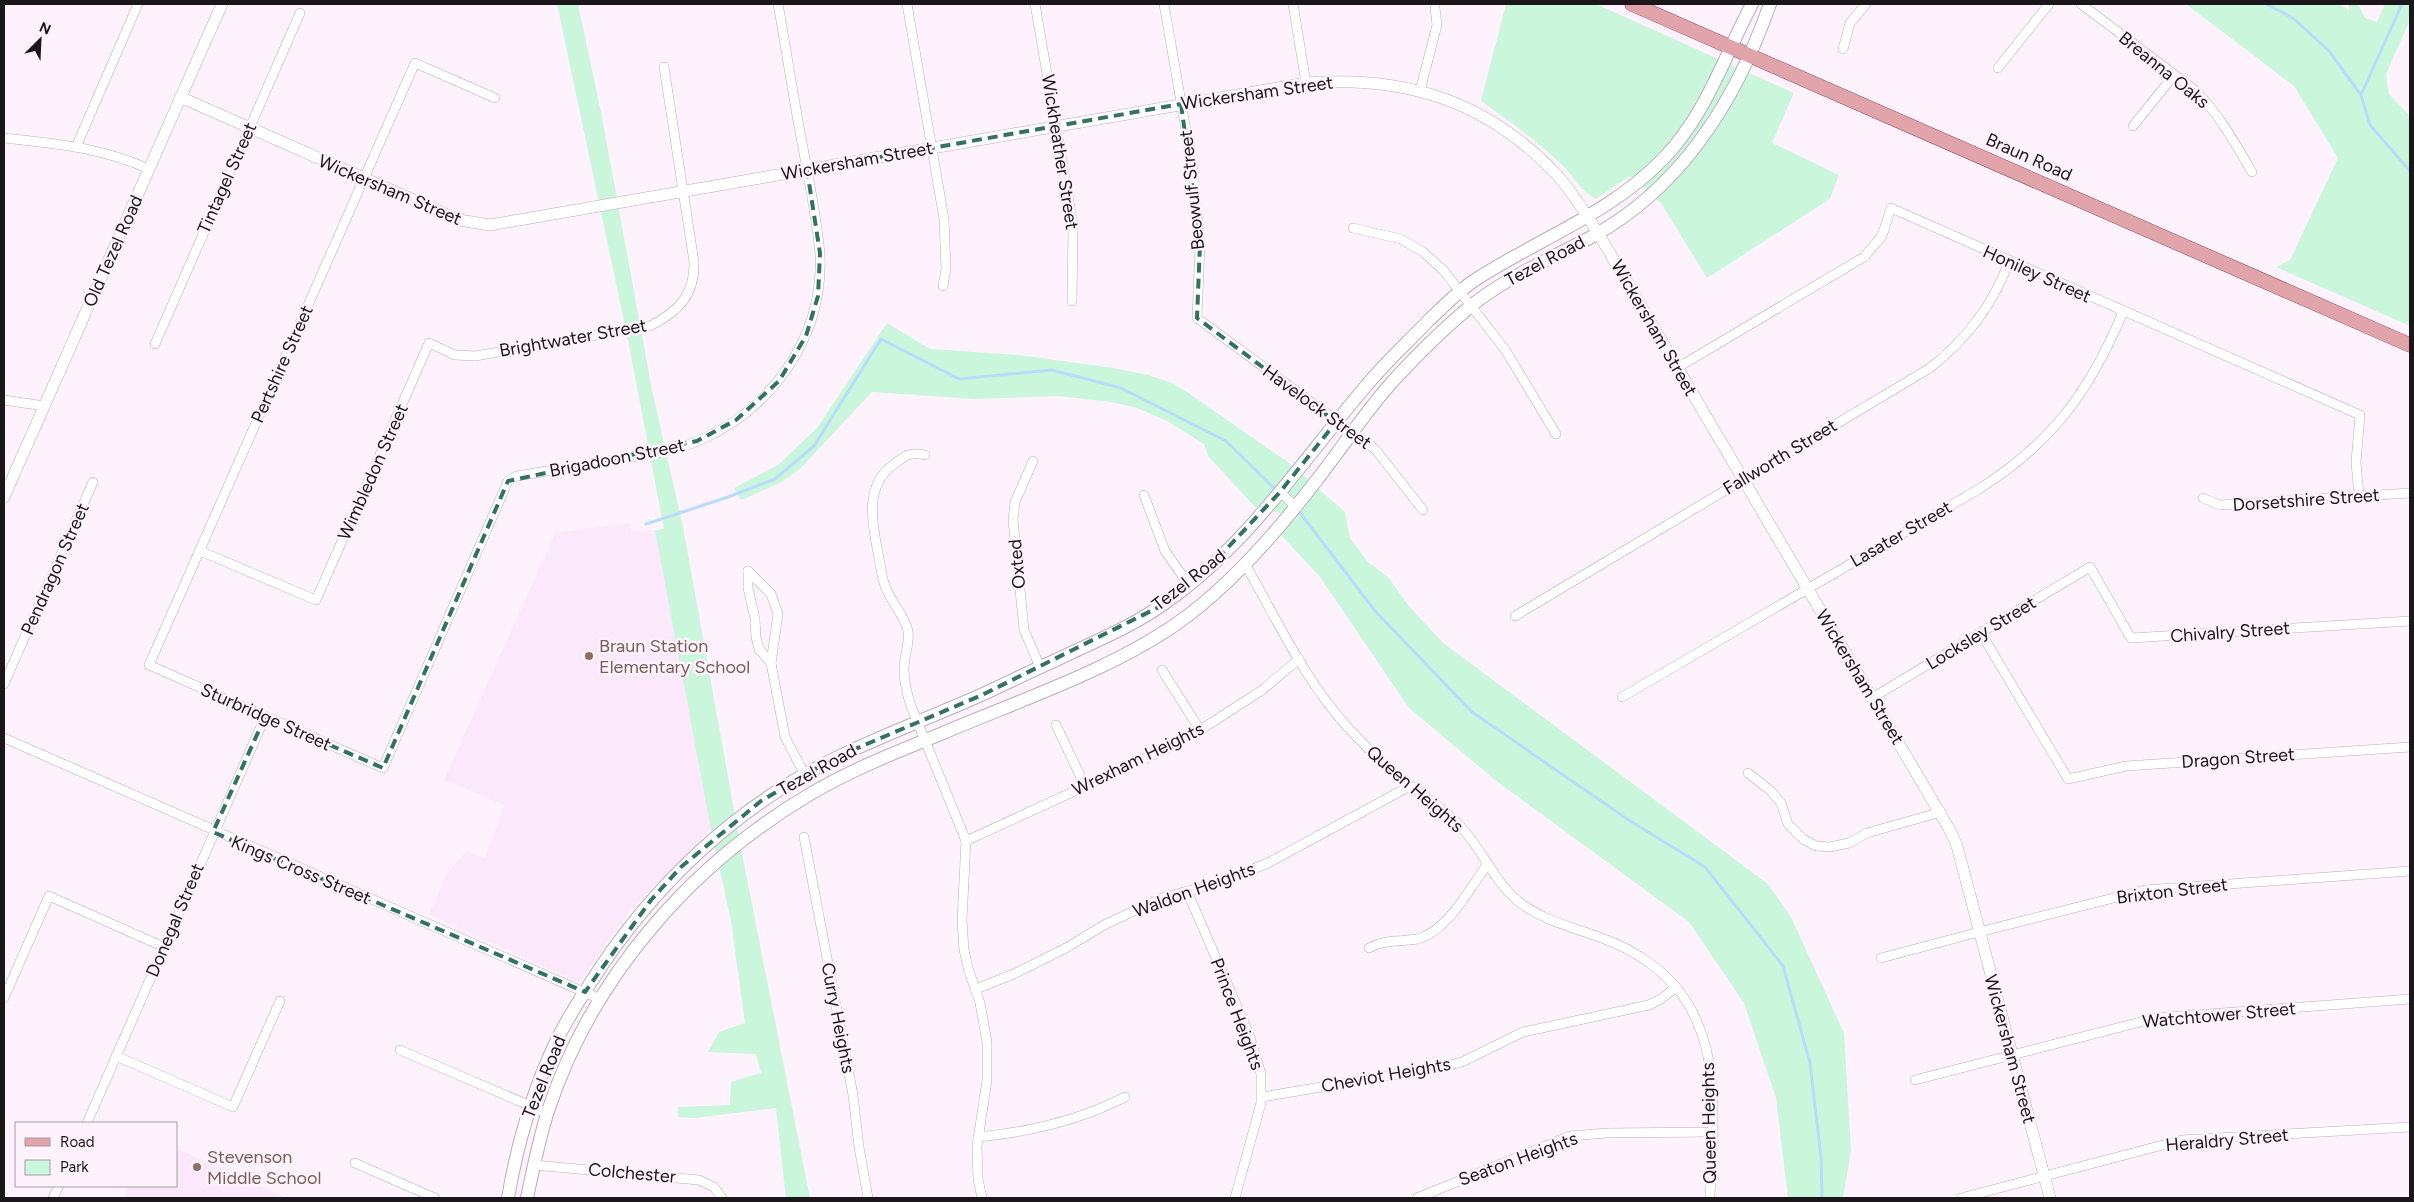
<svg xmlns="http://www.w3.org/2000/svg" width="2414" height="1202" font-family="Figtree,sans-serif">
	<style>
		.built { fill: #fbe8fa }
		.green { fill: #caf6dc }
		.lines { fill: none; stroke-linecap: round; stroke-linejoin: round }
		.stream { stroke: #badcfc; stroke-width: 3 }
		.minor-casing { stroke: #baaeb9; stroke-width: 10 }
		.tertiary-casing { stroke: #baaeb9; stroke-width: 12 }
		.secondary-casing { stroke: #baaeb9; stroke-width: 14 }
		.primary-casing { stroke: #8f4b54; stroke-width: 15 }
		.minor { stroke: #fff; stroke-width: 9 }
		.tertiary { stroke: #fff; stroke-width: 11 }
		.secondary { stroke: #fff; stroke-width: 12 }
		.primary { stroke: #e1a4ab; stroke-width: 14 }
		.marked { fill: none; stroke: #337260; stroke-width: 4; stroke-dasharray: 10 6; stroke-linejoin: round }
		.education-dot { fill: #8d6e63; stroke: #fef3fd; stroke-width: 2 }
		.labels { text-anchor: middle; stroke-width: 5; stroke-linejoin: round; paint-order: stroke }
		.street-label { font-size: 18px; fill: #1b161a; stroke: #fef3fd }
		.education-label { font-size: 18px; fill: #785e54; stroke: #fef3fd; text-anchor: start }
	</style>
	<rect width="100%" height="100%" fill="#fef3fd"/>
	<!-- built -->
	<g class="built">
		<polygon points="629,523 631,532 655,530 711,830 629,911 588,971 578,982 429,914 447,873 467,851 485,858 504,805 444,780 555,533"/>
		<polygon points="176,1148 287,1198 123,1198 128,1186 176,1186"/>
	</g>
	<!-- green -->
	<g class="green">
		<polygon points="557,4 578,4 602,117 652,390 683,527 742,854 810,1198 786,1198 776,1108 694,1118 678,1117 678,1107 730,1105 731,1082 761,1073 756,1054 708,1052 719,1032 745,1023 731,921 711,830 655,530 664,529 628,340"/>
		<path d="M1506,4H1596L1794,93L1772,143L1839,175L1830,199L1707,278L1661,203L1630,176L1596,199C1581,192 1575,177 1563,166C1538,141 1509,121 1481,101Z"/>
		<polygon points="2186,4 2338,4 2349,10 2349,4 2358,4 2365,18 2377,22 2385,4 2410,4 2410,20 2386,74 2389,94 2410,116 2410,326 2276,267 2290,260 2338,158 2294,86"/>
		<polygon points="887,323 930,349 1019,355 1113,368 1149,375 1174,384 1190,394 1289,463 1345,512 1350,538 1368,562 1388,577 1408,605 1443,643 1768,884 1791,917 1844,1033 1851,1151 1843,1198 1788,1198 1776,1098 1744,1003 1689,922 1499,783 1409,708 1320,577 1281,535 1296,517 1255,507 1208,456 1204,444 1167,421 1137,408 1111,402 1059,396 974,399 872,392 799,470 780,483 741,500 734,488 778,465 817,428"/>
	</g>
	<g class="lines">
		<!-- stream -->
		<g class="stream">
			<polyline points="2266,4 2293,18 2329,51 2361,95 2370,125 2410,171"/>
			<polyline points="2361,95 2402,4"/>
			<polyline points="1300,513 1376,612 1472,712 1627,819 1705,867 1783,966 1810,1063 1821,1157 1822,1198"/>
			<polyline points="646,524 728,497 775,479 814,446 881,339 959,379 1052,370 1121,388 1226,441 1274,488"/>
		</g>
		<defs>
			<g id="minor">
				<polyline points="907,4 944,219 946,269 943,286"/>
				<polyline points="1035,4 1073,225 1072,301"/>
				<polyline points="1164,4 1193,171 1200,244 1197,318 1375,449 1423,510"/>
				<polyline points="1293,4 1306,83"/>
				<path d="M2081,4L2195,90C2219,114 2235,143 2252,172"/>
				<polyline points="1843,49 1850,23 1866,4"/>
				<polyline points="1998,68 2049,4"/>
				<polyline points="1420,91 1437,25 1435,8"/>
				<path d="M495,98L415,63L149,665L383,768L508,481L517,476C553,470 589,464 625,458C649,454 675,451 698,441C773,409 824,336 820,254C817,220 810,186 804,153C794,103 787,53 778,4"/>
				<polyline points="2133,126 2174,75"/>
				<path d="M4,138C57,144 99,147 149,169"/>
				<polyline points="76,147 138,4"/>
				<polyline points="1353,228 1401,239 1422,251 1444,271 1506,351 1556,434"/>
				<polyline points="155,344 300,13"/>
				<polyline points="1677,368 1864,257 1882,236 1891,208 2360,415 2356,462 2359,496"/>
				<polyline points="4,400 44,406"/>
				<path d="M925,455C911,451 905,456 894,464C864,485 872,523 878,553C880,562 881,573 884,583C889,600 904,614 908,631C910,643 904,656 904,669C904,682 907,694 911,706L966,841L962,920L964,950L968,968L980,1003L987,1042V1080L977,1146L978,1179L982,1198"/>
				<polyline points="1033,461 1015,502 1013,520 1024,630 1040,667"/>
				<polyline points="1280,492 1295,506"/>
				<polyline points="1144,495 1165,551 1189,585"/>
				<polyline points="2203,498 2220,505 2410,493"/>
				<path d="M200,551L316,600L429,343L455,355L475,356L650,326C678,312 695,295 694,262L664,67"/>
				<path d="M1245,564C1277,620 1306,683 1351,731C1369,750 1389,769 1410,785C1428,799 1447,811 1462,828C1483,851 1494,881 1518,901C1543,921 1570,926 1599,937C1634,949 1669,972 1688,1004C1723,1062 1712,1134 1710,1198"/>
				<polyline points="748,571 771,594 778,614 771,663 785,737 805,775"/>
				<polyline points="748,571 748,588 755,619 756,637 759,649 771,663"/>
				<path d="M1515,616L1930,368C1967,339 1992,306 2009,262"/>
				<polyline points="1981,633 2068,779 2126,766 2410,747"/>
				<polyline points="1162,670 1200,730"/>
				<polyline points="4,684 93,482"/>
				<path d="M1622,697L1979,489C2052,443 2090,391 2123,312"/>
				<polyline points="1872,698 2090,567 2131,638 2410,621"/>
				<polyline points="1056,725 1085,786"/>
				<polyline points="4,738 600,999"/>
				<polyline points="1748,773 1771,791 1781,803 1788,824 1803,839 1816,846 1830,847 1849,843 1867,833 1941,812"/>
				<polyline points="804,837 853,1095 859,1147 868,1198"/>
				<polyline points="966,841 1164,750 1200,730 1261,691 1299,659"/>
				<polyline points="1187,891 1249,1034 1261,1074 1261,1103 1235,1198"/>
				<path d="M1369,948C1384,939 1400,942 1417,939C1447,932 1470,888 1487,865"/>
				<polyline points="1881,958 1979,932 2145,890 2410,871"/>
				<polyline points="976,989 1016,973 1066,948 1104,925 1164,897 1216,884 1268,863 1410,786"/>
				<polyline points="4,998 49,896 164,947"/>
				<polyline points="400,1050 547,1113"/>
				<polyline points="116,1056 233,1107 280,1001"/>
				<polyline points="1915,1080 2156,1018 2410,999"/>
				<polyline points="1262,1097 1446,1066 1462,1062 1523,1032 1649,1005 1661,999 1676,987"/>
				<polyline points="87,1123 265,717"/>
				<path d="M978,1137C1030,1132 1078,1121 1125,1097"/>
				<polyline points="355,1163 435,1198"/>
				<polyline points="534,1165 699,1180 714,1187 722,1198"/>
				<polyline points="53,1198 59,1186"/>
				<polyline points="1417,1198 1570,1136 1607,1133 1712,1132"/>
				<polyline points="1961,1198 2182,1140 2410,1127"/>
			</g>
			<g id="tertiary">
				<path d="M180,97L459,220L490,225L1306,83C1405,75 1487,101 1556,174C1573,192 1585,213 1598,233L1951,832L1957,846L2050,1198"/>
				<polyline points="4,497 222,4"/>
			</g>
			<g id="secondary">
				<path d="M508,1198C517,1145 532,1093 555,1044C565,1022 578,1002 591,982C652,886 737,805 840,756C886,734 934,716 981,695C1005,684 1029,672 1054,661C1091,643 1132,627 1165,603C1247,546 1302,461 1366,386C1385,363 1407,343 1428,321C1443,307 1458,291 1475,280C1538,239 1610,214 1663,159C1706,115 1724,57 1752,4"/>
				<path d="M527,1198C533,1169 539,1139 548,1111C592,977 691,864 812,793C853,769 899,751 943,733C1018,701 1113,669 1179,622C1231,585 1277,532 1316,481C1342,448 1365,412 1393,381C1417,355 1443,329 1471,306C1508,276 1553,258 1595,235C1684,185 1737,98 1770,4"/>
			</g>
			<polyline id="primary" points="1632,4 2410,345"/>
		</defs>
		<!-- minor casing -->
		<use href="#minor" class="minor-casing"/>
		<!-- tertiary casing -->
		<use href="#tertiary" class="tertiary-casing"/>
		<!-- secondary casing -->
		<use href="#secondary" class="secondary-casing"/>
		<!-- primary casing -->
		<use href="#primary" class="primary-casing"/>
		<!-- minor -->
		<use href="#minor" class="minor"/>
		<!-- tertiary -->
		<use href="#tertiary" class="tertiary"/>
		<!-- secondary -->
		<use href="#secondary" class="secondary"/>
		<!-- primary -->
		<use href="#primary" class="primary"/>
	</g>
	<!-- marked area -->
	<path class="marked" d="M1181,104L1200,244L1197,318L1336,422L1280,492L1204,573L1161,606L982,695L834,758L761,801L681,867L651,900L585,992L213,832L265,717L383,768L508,481L697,441L736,420L779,381L806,336L818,296L820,253L807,170Z"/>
	<!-- markers -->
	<g class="education-dot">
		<circle cx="589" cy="656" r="5"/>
		<circle cx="197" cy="1167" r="5"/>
	</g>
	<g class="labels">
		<!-- street labels -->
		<g class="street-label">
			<text transform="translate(2164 70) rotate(39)" y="6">Breanna Oaks</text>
			<text transform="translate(1257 93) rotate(-8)" y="6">Wickersham Street</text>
			<text transform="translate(1060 152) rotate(81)" y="6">Wickheather Street</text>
			<text transform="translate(2029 157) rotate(24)" y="6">Braun Road</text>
			<text transform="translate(857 161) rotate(-10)" y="6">Wickersham Street</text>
			<text transform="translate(227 178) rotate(-66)" y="6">Tintagel Street</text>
			<text transform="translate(390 190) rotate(23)" y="6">Wickersham Street</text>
			<text transform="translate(1192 190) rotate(-96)" y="6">Beowulf Street</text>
			<text transform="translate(113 251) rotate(-66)" y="6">Old Tezel Road</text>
			<text transform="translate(1545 261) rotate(-28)" y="6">Tezel Road</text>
			<text transform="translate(2037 274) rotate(24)" y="6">Honiley Street</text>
			<text transform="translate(1654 328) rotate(60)" y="6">Wickersham Street</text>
			<text transform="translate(573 338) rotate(-10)" y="6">Brightwater Street</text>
			<text transform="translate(282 364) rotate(-66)" y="6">Pertshire Street</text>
			<text transform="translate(1317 407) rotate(36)" y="6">Havelock Street</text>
			<text transform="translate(1780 457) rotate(-31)" y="6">Fallworth Street</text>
			<text transform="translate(617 458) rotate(-11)" y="6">Brigadoon Street</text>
			<text transform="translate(373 472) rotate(-66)" y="6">Wimbledon Street</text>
			<text transform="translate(2306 500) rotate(-4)" y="6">Dorsetshire Street</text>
			<text transform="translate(1901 534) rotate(-30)" y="6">Lasater Street</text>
			<text transform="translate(1017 564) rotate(-95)" y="6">Oxted</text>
			<text transform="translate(55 569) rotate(-66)" y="6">Pendragon Street</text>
			<text transform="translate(1189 580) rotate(-38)" y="6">Tezel Road</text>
			<text transform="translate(2230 632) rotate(-4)" y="6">Chivalry Street</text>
			<text transform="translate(1981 633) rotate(-31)" y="6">Locksley Street</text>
			<text transform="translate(1860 677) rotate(59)" y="6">Wickersham Street</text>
			<text transform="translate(266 717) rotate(24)" y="6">Sturbridge Street</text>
			<text transform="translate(2238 758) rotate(-4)" y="6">Dragon Street</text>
			<text transform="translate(1138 759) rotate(-26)" y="6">Wrexham Heights</text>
			<text transform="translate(817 770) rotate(-29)" y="6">Tezel Road</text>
			<text transform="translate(1415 789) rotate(41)" y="6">Queen Heights</text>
			<text transform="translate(301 870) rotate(23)" y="6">Kings Cross Street</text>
			<text transform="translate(1194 890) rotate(-20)" y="6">Waldon Heights</text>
			<text transform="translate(2172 891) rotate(-7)" y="6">Brixton Street</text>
			<text transform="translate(175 920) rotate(-67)" y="6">Donegal Street</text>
			<text transform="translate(1237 1014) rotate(69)" y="6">Prince Heights</text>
			<text transform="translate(2219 1015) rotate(-5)" y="6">Watchtower Street</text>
			<text transform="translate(838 1018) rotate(79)" y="6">Curry Heights</text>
			<text transform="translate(2010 1049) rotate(75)" y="6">Wickersham Street</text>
			<text transform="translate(1386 1075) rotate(-10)" y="6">Cheviot Heights</text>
			<text transform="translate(544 1077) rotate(-68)" y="6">Tezel Road</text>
			<text transform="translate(1709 1123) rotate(-91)" y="6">Queen Heights</text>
			<text transform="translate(2227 1140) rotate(-5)" y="6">Heraldry Street</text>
			<text transform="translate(1518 1159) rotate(-20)" y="6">Seaton Heights</text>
			<text transform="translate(632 1173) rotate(5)" y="6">Colchester</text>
		</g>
		<!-- education labels -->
		<g class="education-label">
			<text x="599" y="652">Braun Station<tspan x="599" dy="21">Elementary School</tspan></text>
			<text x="207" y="1163">Stevenson<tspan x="207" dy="21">Middle School</tspan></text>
		</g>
	</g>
	<!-- border -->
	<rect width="2414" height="1202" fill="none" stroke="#1b161a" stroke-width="10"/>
	<!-- legend -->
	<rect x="15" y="1122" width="162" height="65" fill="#fef3fd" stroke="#a39ba2"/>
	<rect x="25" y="1138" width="25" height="8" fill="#e1a4ab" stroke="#a39ba2"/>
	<text x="60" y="1147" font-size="15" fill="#1b161a">Road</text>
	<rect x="25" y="1160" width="25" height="15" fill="#caf6dc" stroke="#a39ba2"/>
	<text x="60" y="1172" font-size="15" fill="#1b161a">Park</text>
	<!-- north arrow -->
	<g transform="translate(40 40) rotate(24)" stroke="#fef3fd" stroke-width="4" paint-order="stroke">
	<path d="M0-4L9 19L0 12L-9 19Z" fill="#1b161a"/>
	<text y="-8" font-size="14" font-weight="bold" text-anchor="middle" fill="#1b161a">N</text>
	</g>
</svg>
